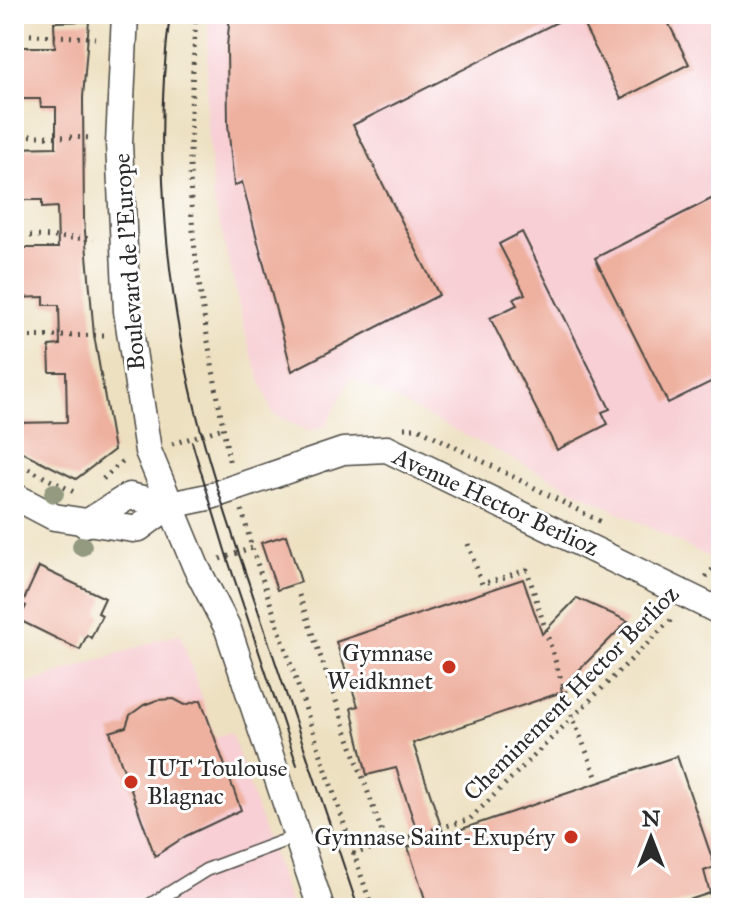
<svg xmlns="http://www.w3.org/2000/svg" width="735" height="922" font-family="'IM FELL Great Primer',serif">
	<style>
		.built { fill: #f7cfd4 }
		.building { fill: #eeb09f }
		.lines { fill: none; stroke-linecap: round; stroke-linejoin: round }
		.service-casing { stroke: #484641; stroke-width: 15 }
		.minor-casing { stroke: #484641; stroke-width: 29 }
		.path { stroke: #484641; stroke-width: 5; stroke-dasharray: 2 6; stroke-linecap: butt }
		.service { stroke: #fff; stroke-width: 12 }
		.minor { stroke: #fff; stroke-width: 26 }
		.tram { stroke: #2b2b2b; stroke-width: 2 }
		.tree { fill: #939a80 }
		.poi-dot { fill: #c8321e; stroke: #fff; stroke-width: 3 }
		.labels { text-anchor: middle; stroke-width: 6; stroke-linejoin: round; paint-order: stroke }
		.street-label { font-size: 24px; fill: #2b2b2b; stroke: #fff }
		.poi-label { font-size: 24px; fill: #2b2b2b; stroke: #fff; text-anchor: end }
	</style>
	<rect width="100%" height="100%" fill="#fff"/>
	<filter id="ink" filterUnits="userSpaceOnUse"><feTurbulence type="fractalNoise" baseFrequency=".0125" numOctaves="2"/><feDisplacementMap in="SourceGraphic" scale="16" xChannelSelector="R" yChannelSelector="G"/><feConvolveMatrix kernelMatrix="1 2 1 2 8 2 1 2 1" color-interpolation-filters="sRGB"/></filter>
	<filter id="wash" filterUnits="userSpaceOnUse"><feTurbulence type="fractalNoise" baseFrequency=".006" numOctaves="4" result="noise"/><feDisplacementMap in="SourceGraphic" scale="32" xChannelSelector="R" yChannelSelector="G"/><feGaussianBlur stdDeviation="1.8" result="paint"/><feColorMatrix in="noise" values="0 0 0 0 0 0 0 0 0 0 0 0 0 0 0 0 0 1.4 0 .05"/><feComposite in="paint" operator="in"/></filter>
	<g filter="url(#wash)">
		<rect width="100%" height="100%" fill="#ede0c0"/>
		<!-- built -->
		<g class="built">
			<polygon points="209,14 721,14 721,543 708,557 351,378 326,426 308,431 272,413 249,347 213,197 206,116"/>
			<polygon points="180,633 215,737 231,732 291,908 14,908 14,688"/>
		</g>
		<g id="blocks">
			<!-- building -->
			<g class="building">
				<polygon points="230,14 573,14 353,125 439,295 292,371 242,182 234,186 228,124 227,47"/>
				<polygon points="578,14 664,14 689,64 621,99"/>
				<polygon points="89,21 83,98 84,220 94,335 114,450 76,479 14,448 14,423 67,422 66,372 50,372 49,346 60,345 59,305 44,305 44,297 14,298 14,248 58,248 57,207 42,208 42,200 14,200 14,148 56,147 56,107 41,107 40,99 14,99 14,47 55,47 54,22"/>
				<polygon points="721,194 721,377 668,403 595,258"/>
				<polygon points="522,232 610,409 602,412 608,424 557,450 490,318 517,305 513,299 525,294 499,244"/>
				<polygon points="286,535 301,582 277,590 261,543"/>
				<polygon points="39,567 105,598 98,613 102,615 91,638 87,635 80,650 19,620 26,606 22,604"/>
				<polygon points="523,579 542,634 577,598 628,621 561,688 562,692 413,743 444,835 677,756 715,867 704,871 710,893 665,908 428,908 408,847 421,843 396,768 367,775 351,708 358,706 336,642"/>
				<polygon points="174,699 185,705 201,700 241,810 186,836 155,856 110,732 126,727 130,715 144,705 157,700"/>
			</g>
		</g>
	</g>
	<g filter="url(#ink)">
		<use href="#blocks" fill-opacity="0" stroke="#484641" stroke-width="2"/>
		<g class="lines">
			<defs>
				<g id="service">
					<polyline points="145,908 206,870 297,836"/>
					<polyline points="713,908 721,891"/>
				</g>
				<g id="minor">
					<polyline points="125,14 119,144 127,311 148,451 196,567 228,629 321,908"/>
					<polyline points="14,496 54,517 133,529 139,528 170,505"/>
					<polyline points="85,524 129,496 170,505 208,497 343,451 387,449 721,612"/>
				</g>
			</defs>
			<!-- service casing -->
			<use href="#service" class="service-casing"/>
			<!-- minor casing -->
			<use href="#minor" class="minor-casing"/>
			<!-- path -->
			<g class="path">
				<path d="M196,14C192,88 186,167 194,241C202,317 217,391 230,466"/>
				<polyline points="14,34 95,38"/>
				<polyline points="14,135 92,138"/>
				<polyline points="14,235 94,239"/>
				<polyline points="14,337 105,335"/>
				<polyline points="404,428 418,428 603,523"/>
				<polyline points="172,444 223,428"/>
				<polyline points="14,462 74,492"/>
				<polyline points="103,479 125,459"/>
				<polyline points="242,510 252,548 372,908"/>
				<polyline points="468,544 482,584 527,570 573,718 596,776"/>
				<polyline points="220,559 252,548"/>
				<polyline points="706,577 721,560"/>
				<polyline points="299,595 386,844 470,819 675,616"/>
				<polyline points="353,854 386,844"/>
			</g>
			<!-- service -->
			<use href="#service" class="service"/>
			<!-- minor -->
			<use href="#minor" class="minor"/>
			<!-- tram -->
			<g class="tram">
				<path d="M170,14C152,153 166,300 202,435C220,503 245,570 267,637C297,728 328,818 358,908"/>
				<polyline points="192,442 227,557 297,765"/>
			</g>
		</g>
		<!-- trees -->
		<g class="tree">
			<circle cx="54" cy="493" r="10"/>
			<circle cx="82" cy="546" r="10"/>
		</g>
	</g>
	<!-- markers -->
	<g class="poi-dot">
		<circle cx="449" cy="667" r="8"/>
		<circle cx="131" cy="782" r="8"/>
		<circle cx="571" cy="837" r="8"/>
	</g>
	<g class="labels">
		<!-- street labels -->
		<g class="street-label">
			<text transform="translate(129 262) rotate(-94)" y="8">Boulevard de l'Europe</text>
			<text transform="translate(496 502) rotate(25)" y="8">Avenue Hector Berlioz</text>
			<text transform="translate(571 693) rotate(-45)" y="8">Cheminement Hector Berlioz</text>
		</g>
		<!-- poi labels -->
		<g class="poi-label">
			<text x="433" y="661">Gymnase<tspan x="433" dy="28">Weidknnet</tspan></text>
			<text x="147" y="776" text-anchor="start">IUT Toulouse<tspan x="147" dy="28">Blagnac</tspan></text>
			<text x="555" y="845">Gymnase Saint-Exupéry</text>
		</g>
	</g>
	<!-- margin -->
	<rect width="735" height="922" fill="none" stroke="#fff" stroke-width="48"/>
	<!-- north arrow -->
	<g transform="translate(651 838)" stroke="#ffffff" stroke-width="6" paint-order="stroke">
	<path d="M0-6L14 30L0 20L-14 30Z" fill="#2b2b2b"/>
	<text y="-12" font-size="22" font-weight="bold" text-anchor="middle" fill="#2b2b2b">N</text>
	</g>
</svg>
